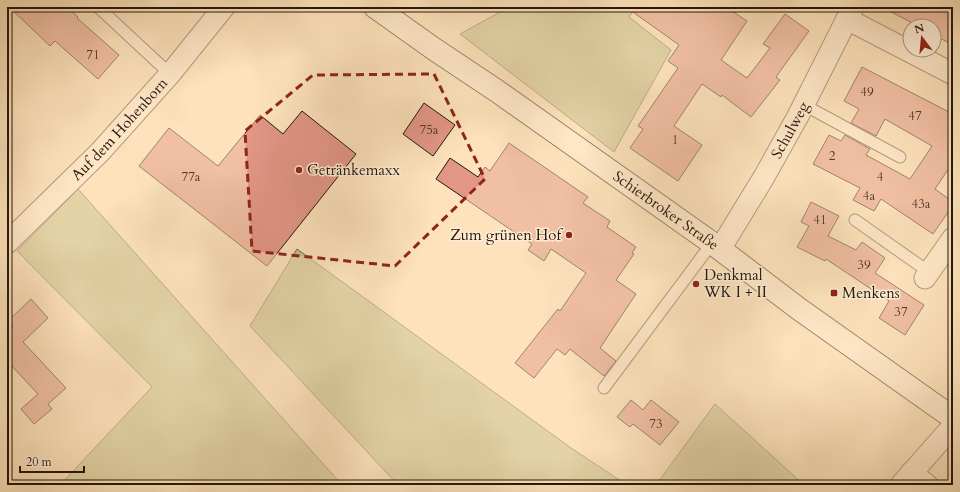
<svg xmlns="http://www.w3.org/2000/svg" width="960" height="492" font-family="Cardo,serif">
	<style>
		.green { fill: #c3c28d; stroke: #736c4c }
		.building { fill: #e29686; stroke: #23170c }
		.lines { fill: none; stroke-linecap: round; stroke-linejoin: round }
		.lane-casing { stroke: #5a4a38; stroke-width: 13 }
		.street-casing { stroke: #5a4a38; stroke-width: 23 }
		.secondary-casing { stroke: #23170c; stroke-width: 24 }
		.lane { stroke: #feecd3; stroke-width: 11 }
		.street { stroke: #feecd3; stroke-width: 21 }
		.secondary { stroke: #feecd3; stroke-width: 22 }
		.marked { fill: none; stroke: #8f2418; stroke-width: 3; stroke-dasharray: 8 5; stroke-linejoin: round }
		.poi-dot { fill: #8f2418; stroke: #feecd3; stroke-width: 1.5 }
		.labels { text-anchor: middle; stroke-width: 3; stroke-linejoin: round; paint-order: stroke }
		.number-label { font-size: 13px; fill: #53372a }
		.street-label { font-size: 15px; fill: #23170c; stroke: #feecd3 }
		.poi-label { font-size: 15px; fill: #23170c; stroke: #feecd3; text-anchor: start }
	</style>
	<rect width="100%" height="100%" fill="#fde2bb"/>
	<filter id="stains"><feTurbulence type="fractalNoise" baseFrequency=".005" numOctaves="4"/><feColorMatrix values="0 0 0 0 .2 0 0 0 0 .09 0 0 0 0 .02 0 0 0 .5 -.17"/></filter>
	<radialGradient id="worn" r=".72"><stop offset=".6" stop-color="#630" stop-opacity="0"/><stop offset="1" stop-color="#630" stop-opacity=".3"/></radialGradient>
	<!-- green -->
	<g class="green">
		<polygon points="509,7 636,7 629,17 671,50 614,152 460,34"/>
		<polygon points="78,189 342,485 60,485 152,387 17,251"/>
		<polygon points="297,249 571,448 627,485 398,485 250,326"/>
		<polygon points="715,404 804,485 656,485"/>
	</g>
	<!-- building -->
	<g class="building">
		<polygon points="9,7 67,7 78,17 77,18 119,55 98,79 55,41 50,46"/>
		<polygon points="626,7 726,7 747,21 721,60 747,78 770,48 763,44 785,14 809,31 776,77 780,80 751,117 722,95 721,97 702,84 674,126 702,145 678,181 630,148 643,129 638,126 678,68 668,61 679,45"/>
		<polygon points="882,7 953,7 953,45 934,35 934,26 918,26"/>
		<polygon points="862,67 953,114 953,162 935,189 953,202 953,205 933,234 881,199 874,211 853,200 860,188 813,164 829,135 841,141 845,135 870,149 866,155 910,179 932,146 885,119 876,136 851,123 859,109 844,101"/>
		<polygon points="424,103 455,125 433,156 403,134"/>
		<polygon points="302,111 356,154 267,266 139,166 169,128 218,166 260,115 283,134"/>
		<polygon points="509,143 588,197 583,203 610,221 607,227 636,247 632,253 634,254 616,280 636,294 600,348 616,361 604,376 570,349 565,355 557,349 534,378 515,363 558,309 560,311 586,273 551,249 544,261 528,250 532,244 436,179 450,158 478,177 485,167 490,171"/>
		<polygon points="811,202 839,216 828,236 856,250 862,242 885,258 875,273 924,305 905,335 879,318 889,301 826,259 825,261 797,247 809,226 801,222"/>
		<polygon points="31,299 48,318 23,342 66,388 48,404 52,409 34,424 21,409 38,394 7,361 7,325 11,329 13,327 8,321"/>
		<polygon points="631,400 643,410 651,400 679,422 660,445 633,424 630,427 617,417"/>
	</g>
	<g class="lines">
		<defs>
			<g id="lane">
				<polyline points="98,7 170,74"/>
				<polyline points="804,105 900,157"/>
				<polyline points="855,220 929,272"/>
				<polyline points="604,388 712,243"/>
			</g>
			<g id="street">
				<polyline points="847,19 953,74"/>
				<path id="s1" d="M7,243L100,152L170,74L224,7"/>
				<path id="s2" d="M720,249L764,177L798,116L853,7"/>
				<polyline points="925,278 953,238"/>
				<polyline points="911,473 927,485"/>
				<polyline points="901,485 953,426"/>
			</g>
			<g id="secondary">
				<path id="s3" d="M375,7L434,49L497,91L712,243L799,309L953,418"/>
			</g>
		</defs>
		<!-- lane casing -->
		<use href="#lane" class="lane-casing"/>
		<!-- street casing -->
		<use href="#street" class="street-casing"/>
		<!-- secondary casing -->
		<use href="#secondary" class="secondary-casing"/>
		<!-- lane -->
		<use href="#lane" class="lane"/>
		<!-- street -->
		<use href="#street" class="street"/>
		<!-- secondary -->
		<use href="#secondary" class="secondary"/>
	</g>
	<!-- marked area -->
	<path d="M0 0H960V492H0ZM434,74L485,179L395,266L252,251L245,131L313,75Z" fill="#fde2bb" fill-opacity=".55" fill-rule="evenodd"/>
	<path class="marked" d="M434,74L485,179L395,266L252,251L245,131L313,75Z"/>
	<!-- markers -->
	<g class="poi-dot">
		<circle cx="299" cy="170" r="4"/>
		<circle cx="569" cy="235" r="4"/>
		<circle cx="696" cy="284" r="4"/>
		<rect x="830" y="289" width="8" height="8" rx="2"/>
	</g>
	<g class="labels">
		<!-- number labels -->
		<g class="number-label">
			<text x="93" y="59">71</text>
			<text x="867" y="96">49</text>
			<text x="915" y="120">47</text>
			<text x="429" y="134">75a</text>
			<text x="675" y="144">1</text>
			<text x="832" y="160">2</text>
			<text x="191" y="181">77a</text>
			<text x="880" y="181">4</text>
			<text x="869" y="200">4a</text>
			<text x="921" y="208">43a</text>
			<text x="820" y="224">41</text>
			<text x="864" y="269">39</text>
			<text x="901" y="316">37</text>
			<text x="656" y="428">73</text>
		</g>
		<!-- street labels -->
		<g class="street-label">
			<text dy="5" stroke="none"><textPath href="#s1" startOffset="160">Auf dem Hohenborn</textPath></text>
			<text dy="5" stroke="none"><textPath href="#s2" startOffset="138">Schulweg</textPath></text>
			<text dy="5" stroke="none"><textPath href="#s3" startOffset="355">Schierbroker Straße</textPath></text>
		</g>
		<!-- poi labels -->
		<g class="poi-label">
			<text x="307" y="175">Getränkemaxx</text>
			<text x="561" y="240" text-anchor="end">Zum grünen Hof</text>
			<text x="704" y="280">Denkmal<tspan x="704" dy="17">WK I + II</tspan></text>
			<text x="842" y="298">Menkens</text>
		</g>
	</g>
	<!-- margin -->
	<rect width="960" height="492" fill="none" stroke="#fde2bb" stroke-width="24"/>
	<rect x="8" y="8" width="944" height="476" fill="none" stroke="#23170c" stroke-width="2"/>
	<rect x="12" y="12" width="936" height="468" fill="none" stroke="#23170c"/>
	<!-- north arrow -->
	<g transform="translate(922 38) rotate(344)"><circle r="19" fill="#feecd3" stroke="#a69783"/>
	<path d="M0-3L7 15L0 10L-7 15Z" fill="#8f2418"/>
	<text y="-6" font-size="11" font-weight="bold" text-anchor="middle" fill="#23170c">N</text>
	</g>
	<!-- scale -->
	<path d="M20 466v6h64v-6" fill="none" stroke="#23170c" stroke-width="2"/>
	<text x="26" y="466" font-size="12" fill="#23170c" stroke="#feecd3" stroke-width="3" paint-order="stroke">20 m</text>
	<rect width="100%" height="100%" filter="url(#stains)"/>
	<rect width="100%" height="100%" fill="url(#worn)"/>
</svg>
